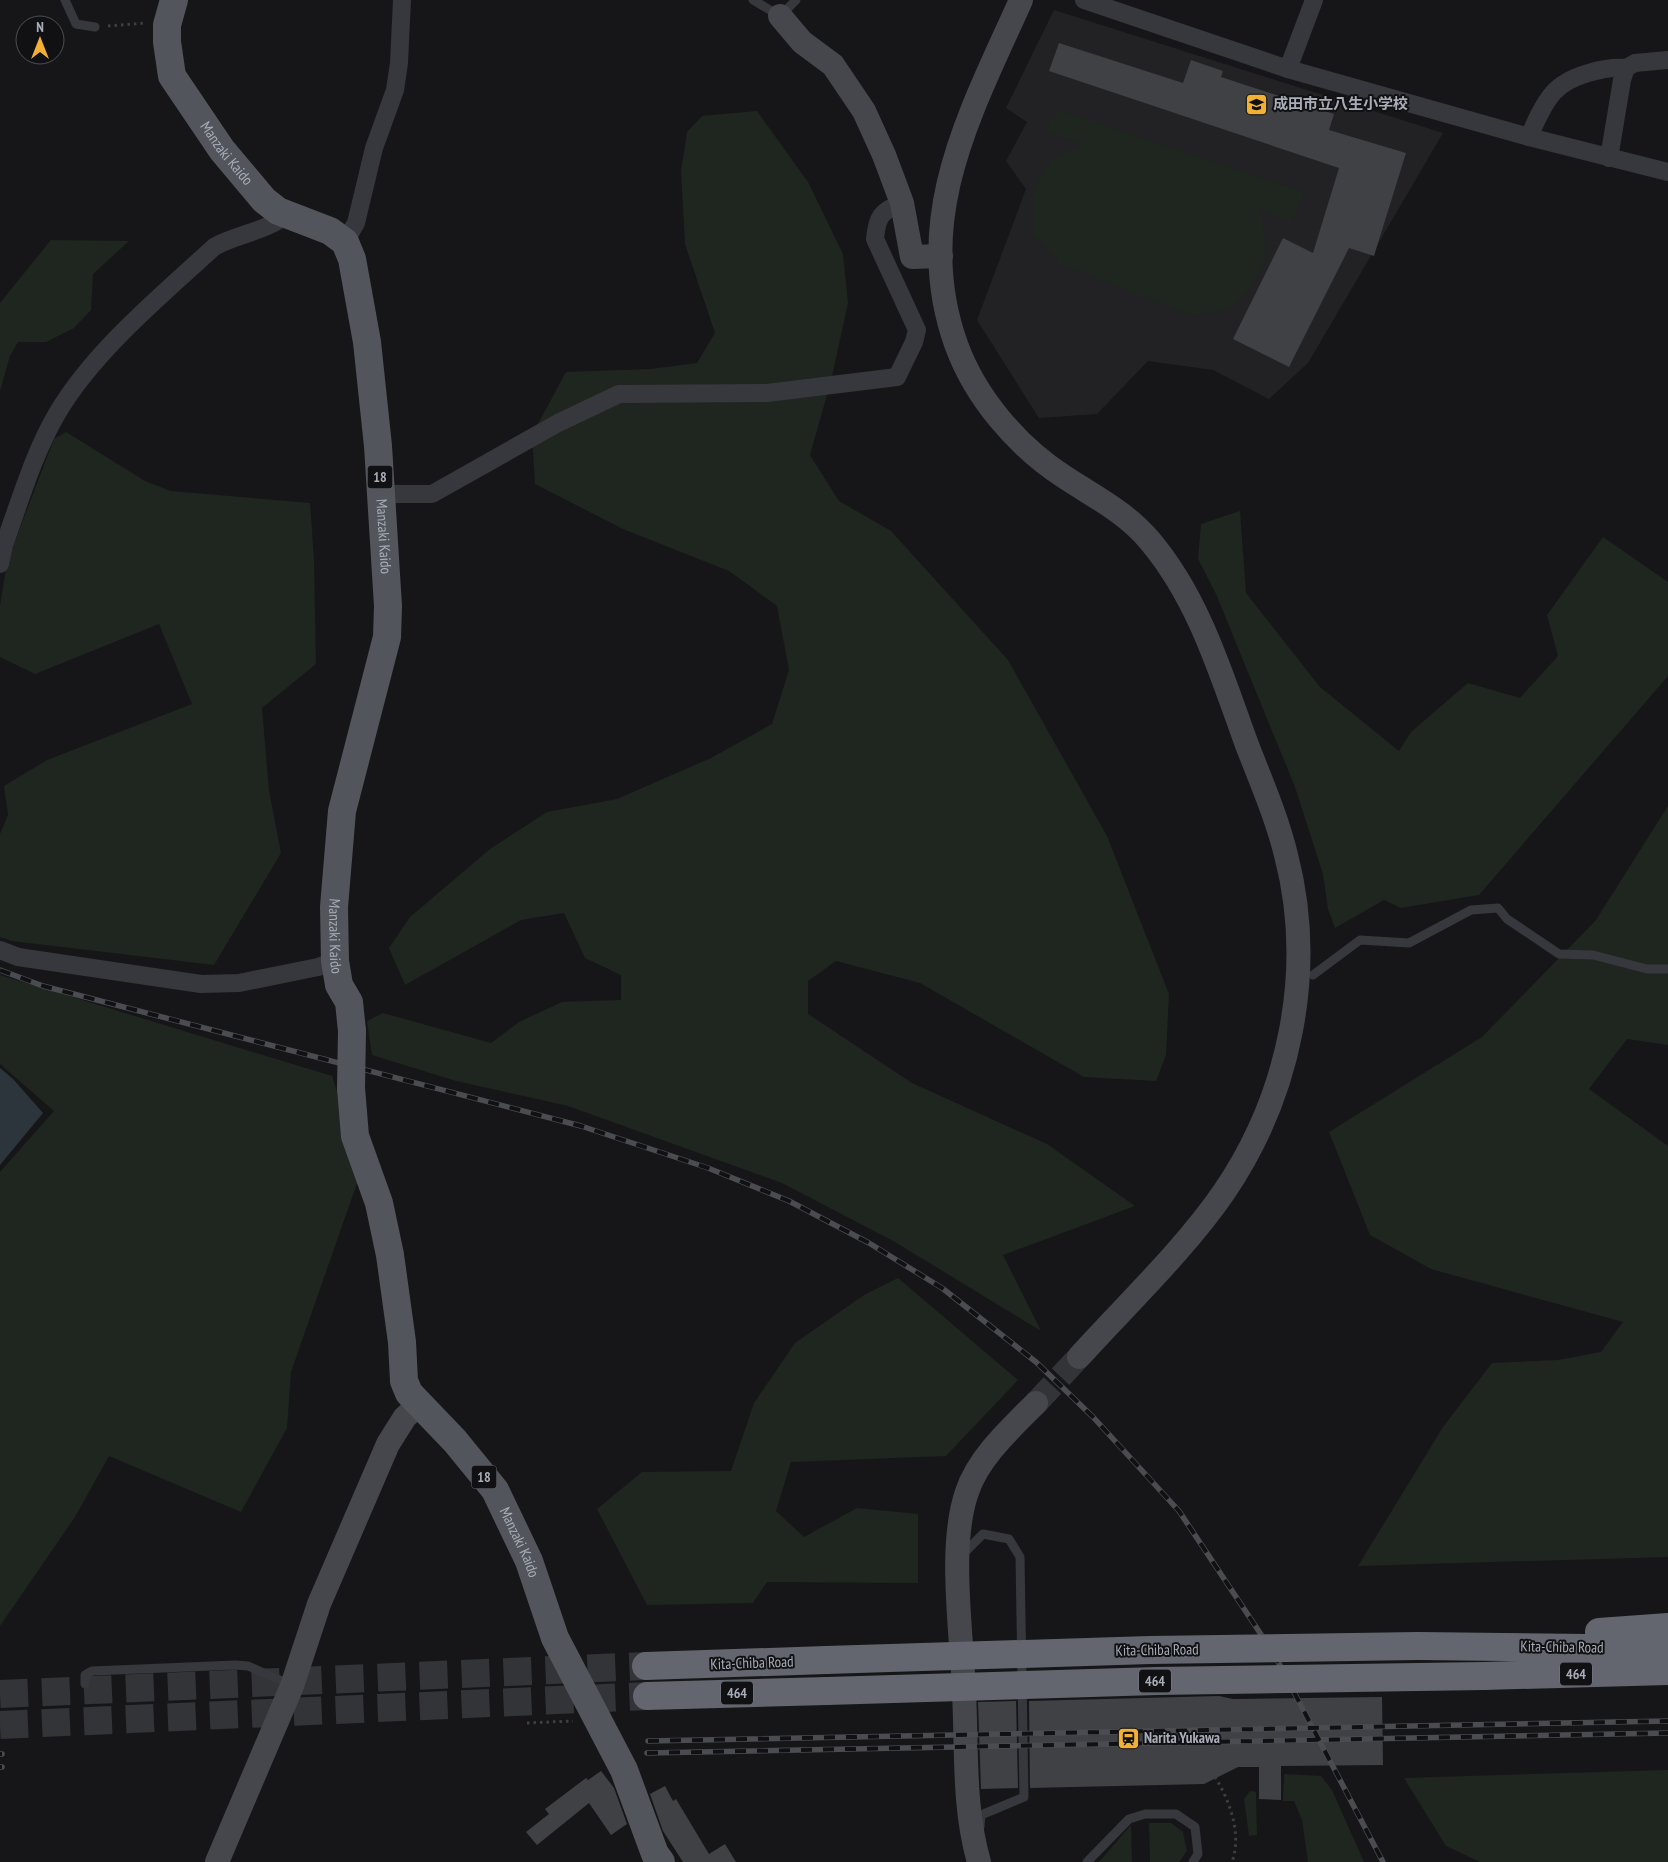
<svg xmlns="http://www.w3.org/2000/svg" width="1668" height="1862" font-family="'PT Sans Narrow','Noto Sans JP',sans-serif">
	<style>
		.built { fill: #222225 }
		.green { fill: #1e261f }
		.water { fill: #2c353c }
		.building { fill: #404145 }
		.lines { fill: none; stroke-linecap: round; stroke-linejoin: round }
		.secondary-tunnel { stroke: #333438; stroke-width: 24; stroke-dasharray: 24 12; stroke-linecap: butt }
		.highway-tunnel { stroke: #333438; stroke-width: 28; stroke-dasharray: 28 14; stroke-linecap: butt }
		.path { stroke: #3d3f44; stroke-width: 3; stroke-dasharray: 2.5 4; stroke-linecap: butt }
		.lane { stroke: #37383d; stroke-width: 9 }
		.street { stroke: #37383d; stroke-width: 18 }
		.secondary { stroke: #45474d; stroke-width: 24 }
		.primary { stroke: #53555c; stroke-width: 28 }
		.highway { stroke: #63666e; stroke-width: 28 }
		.rail-casing { stroke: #4a4c52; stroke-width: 5.5 }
		.rail { stroke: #111113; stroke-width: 4; stroke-dasharray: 11; stroke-linecap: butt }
		.primary-bridge { stroke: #53555c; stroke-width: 28 }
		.highway-bridge { stroke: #63666e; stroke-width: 28 }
		.labels { text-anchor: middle; stroke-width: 4; stroke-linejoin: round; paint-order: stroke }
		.shield { fill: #111113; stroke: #7b7e86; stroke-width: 1 }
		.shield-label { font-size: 14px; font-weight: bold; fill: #a8adb8 }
		.poi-label { font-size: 15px; font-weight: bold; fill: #a8adb8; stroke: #111113; text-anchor: start }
		.street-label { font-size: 15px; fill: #a8adb8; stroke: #111113 }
	</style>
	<rect width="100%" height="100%" fill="#161618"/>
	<!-- built -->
	<polygon class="built" points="1054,10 1443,133 1308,363 1269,399 1213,370 1148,361 1097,414 1039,418 977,320 1026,189 1006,161 1027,122 1006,108"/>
	<!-- green -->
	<g class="green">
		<path d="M1059,110L1304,192L1292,221L1259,210C1262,226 1267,239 1265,256C1265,262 1260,268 1258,274C1243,304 1223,315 1190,315L1061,264L1033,234V202L1037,182L1054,157L1084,144L1044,130Z"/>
		<polygon points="757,111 808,182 843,254 848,303 831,381 810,455 839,501 891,531 1008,660 1107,836 1169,994 1166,1055 1156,1081 1084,1077 920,983 836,961 808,981 808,1014 912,1083 1047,1144 1135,1206 1003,1255 1041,1331 895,1242 782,1183 568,1106 456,1081 372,1055 367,1021 383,1013 491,1043 519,1022 562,1002 621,1000 621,975 585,958 564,913 521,920 405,985 389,948 410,917 490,849 547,812 617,799 711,758 772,724 789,670 777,606 729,571 623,529 535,484 532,435 566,372 651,369 697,363 715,333 685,244 681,171 687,132 702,116"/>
		<polygon points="51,240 129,241 93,274 91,310 74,328 46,342 18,342 10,356 0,391 0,303"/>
		<polygon points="66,432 145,481 171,491 310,503 314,559 316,664 262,708 269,791 281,853 214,965 12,941 0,937 0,834 8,815 4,786 47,760 192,704 159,624 35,674 0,657 0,606 7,562 54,439"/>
		<polygon points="1240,511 1246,593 1320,687 1399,751 1411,732 1468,683 1520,698 1558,656 1547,615 1603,537 1668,582 1668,676 1479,895 1401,908 1384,900 1335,928 1328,909 1323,874 1295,787 1216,594 1198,559 1201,524"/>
		<polygon points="1668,806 1668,1045 1627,1039 1589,1089 1668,1146 1668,1557 1358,1566 1443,1427 1492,1363 1558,1360 1601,1352 1623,1322 1431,1269 1370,1235 1329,1132 1482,1037 1596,920"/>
		<polygon points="0,975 332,1076 362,1169 291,1372 287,1428 241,1512 109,1456 75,1517 0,1626 0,1172 54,1111 0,1064"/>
		<polygon points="898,1278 1018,1380 946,1456 791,1462 776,1511 804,1537 857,1508 918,1514 918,1583 767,1582 753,1603 647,1605 597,1509 642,1472 731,1471 754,1403 795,1343 864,1295"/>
		<polygon points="1668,1770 1668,1862 1480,1862 1446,1846 1404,1778"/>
		<polygon points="1284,1774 1321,1776 1332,1790 1364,1862 1308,1862 1302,1820 1294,1801 1283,1801"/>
		<polygon points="1250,1791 1256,1792 1257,1835 1249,1836 1244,1799"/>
		<polygon points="1149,1823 1171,1823 1183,1832 1187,1851 1179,1862 1150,1862"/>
		<polygon points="1131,1825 1132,1862 1099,1862"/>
	</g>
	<!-- water -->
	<polygon class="water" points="0,1068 13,1079 43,1113 0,1165"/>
	<!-- building -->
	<g class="building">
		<polygon points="1059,43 1183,83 1191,60 1223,71 1221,77 1334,114 1329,130 1406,153 1374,256 1349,248 1289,367 1233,339 1283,238 1313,253 1339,168 1049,71"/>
		<polygon points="1219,1696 1233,1699 1382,1697 1383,1765 1281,1766 1281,1800 1259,1799 1259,1767 1238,1767 1204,1784 1030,1788 1029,1701"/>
		<polygon points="1016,1701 1018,1788 981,1789 978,1702"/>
		<polygon points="601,1771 614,1788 627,1824 611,1835 589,1803 537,1845 526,1832 549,1814 545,1809 586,1778 588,1780"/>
		<polygon points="665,1786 673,1801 676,1799 709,1854 725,1844 736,1862 683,1862 663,1831 650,1794"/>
	</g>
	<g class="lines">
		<!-- secondary-tunnel -->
		<polyline class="secondary-tunnel" points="1036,1403 1079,1357"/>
		<!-- highway-tunnel -->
		<g class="highway-tunnel">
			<polyline points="0,1694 646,1666"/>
			<polyline points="0,1725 647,1696"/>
		</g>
		<!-- path -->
		<g class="path">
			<polyline points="108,26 145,23"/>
			<polyline points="527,1723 573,1721"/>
			<path d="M1215,1777C1230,1801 1242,1834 1232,1862"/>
		</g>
		<!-- lane -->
		<g class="lane">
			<polyline points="65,0 76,24 95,27"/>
			<polyline points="753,0 780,16 796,0"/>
			<polyline points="1313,975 1360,940 1409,943 1471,910 1498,908 1507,919 1559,954 1593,955 1647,969 1668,969"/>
			<polyline points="962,1555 983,1534 1009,1539 1020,1557 1024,1797 981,1815 980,1827"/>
			<polyline points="85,1684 85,1675 92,1671 235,1665 248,1666 291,1685"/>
			<polyline points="1087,1862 1129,1819 1145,1814 1176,1814 1195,1827 1198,1854 1193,1862"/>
		</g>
		<!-- street -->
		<g class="street">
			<polyline points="1084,0 1288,69 1529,137 1668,172"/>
			<polyline points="1288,69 1314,0"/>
			<path d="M1529,137C1535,123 1543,104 1554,92C1568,76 1605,66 1626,68"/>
			<polyline points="1609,158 1622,80 1626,68 1635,63 1668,60"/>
			<polyline points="345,242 356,223 374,148 395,90 399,63 402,0"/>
			<path d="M381,494H432L558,423L619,394L767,393L897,377L914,342L917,330L875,239C877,218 880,211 902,203"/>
			<path d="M0,564L4,545C20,501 34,452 58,412C95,350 161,296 214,247C234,235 259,233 279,220L278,211"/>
			<polyline points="0,950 18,957 201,984 239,983 318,967 335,961"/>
		</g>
		<!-- secondary -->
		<g class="secondary">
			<path d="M1021,0C971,112 911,218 956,344C975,397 1016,445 1063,476C1093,496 1126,512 1150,541C1199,599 1221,674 1247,745C1261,781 1277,818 1286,855C1316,970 1290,1095 1224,1192C1185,1249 1126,1305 1079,1357"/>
			<polyline points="780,16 802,42 833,65 864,111 884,155 902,203 912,257 941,256"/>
			<polyline points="217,1862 292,1686 319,1604 388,1444 405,1417 419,1405"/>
			<path d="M979,1862C963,1807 967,1749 964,1692C962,1635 948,1546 967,1492C978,1458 1011,1428 1036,1403"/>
		</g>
		<!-- primary -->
		<g class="primary">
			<path id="s1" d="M174,0L167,25V42L172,76L222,150L264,200L278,211L330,231L345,242L352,259L367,342L378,446L388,606L387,637L342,811L334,907L335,961L339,985L349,1002L352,1031"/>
			<path id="s2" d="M351,1088L355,1136L379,1203L390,1255L402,1342L404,1381L409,1393L455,1441L495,1490L529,1561L555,1638L624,1770L655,1854L661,1862"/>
		</g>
		<!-- highway -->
		<g class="highway">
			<polyline points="1599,1632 1668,1627"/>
			<polyline points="1418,1646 1668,1649"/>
			<polyline points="646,1666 826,1660"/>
			<polyline points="1484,1676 1668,1671"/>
			<polyline points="647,1696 827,1691"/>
		</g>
		<defs>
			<g id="rail">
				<polyline points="0,970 43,986 581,1126 708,1168 789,1201 869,1243 942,1288 1036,1362 1093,1417 1179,1511 1274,1654 1383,1862"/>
				<polyline points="648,1741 1668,1721"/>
				<polyline points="647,1753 1668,1733"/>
				<polyline points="0,1754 2,1754"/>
				<polyline points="0,1767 2,1767"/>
			</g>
		</defs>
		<!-- rail casing -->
		<use href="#rail" class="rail-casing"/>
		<!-- rail -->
		<use href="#rail" class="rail"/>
		<!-- primary-bridge -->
		<polyline class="primary-bridge" points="351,1088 352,1031"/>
		<!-- highway-bridge -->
		<g class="highway-bridge">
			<polyline points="826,1660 1150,1650 1418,1646"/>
			<polyline points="827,1691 1157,1681 1484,1676"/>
		</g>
	</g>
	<!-- icons -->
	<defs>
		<symbol id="school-square" viewBox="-11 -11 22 22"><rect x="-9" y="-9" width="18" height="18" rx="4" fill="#f2b134" stroke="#111113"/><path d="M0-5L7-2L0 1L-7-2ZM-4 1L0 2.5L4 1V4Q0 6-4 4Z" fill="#111"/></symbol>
		<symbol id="station-square" viewBox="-11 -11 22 22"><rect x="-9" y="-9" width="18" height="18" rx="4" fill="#f2b134" stroke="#111113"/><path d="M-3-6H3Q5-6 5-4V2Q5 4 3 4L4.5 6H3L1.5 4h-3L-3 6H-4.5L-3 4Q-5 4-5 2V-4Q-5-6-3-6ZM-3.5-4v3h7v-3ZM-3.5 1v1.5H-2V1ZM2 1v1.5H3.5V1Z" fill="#111"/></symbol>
	</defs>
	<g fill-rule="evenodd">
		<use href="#school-square" x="1244" y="92" width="25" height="25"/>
		<use href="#station-square" x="1116" y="1726" width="25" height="25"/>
	</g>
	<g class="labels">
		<!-- shield labels -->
		<g class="shield">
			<rect x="367.5" y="465.5" width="25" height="23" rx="4"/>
			<rect x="471.5" y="1465.5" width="25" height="23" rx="4"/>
			<rect x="1560" y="1662.5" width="32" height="23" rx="4"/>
			<rect x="1139" y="1669.5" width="32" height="23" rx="4"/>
			<rect x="721" y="1681.5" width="32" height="23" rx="4"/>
		</g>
		<g class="shield-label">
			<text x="380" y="482">18</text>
			<text x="484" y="1482">18</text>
			<text x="1576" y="1679">464</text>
			<text x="1155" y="1686">464</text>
			<text x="737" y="1698">464</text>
		</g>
		<!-- poi labels -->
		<g class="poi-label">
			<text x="1273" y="109">成田市立八生小学校</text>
			<text x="1144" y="1743">Narita Yukawa</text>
		</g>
		<!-- street labels -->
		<g class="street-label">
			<text dy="5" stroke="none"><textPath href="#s1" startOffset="172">Manzaki Kaido</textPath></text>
			<text dy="5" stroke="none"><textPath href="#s1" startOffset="622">Manzaki Kaido</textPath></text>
			<text dy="5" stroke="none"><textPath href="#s1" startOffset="1028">Manzaki Kaido</textPath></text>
			<text dy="5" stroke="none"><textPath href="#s2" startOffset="500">Manzaki Kaido</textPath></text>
			<text transform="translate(1562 1647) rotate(1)" y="5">Kita-Chiba Road</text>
			<text transform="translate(1157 1650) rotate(-1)" y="5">Kita-Chiba Road</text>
			<text transform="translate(752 1663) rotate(-2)" y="5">Kita-Chiba Road</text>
		</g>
	</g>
	<!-- north arrow -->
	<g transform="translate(40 40)"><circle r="24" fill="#111113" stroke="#4d4f55"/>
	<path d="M0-4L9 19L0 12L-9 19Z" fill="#f2b134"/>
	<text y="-8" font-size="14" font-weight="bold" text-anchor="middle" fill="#a8adb8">N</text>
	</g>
</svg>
